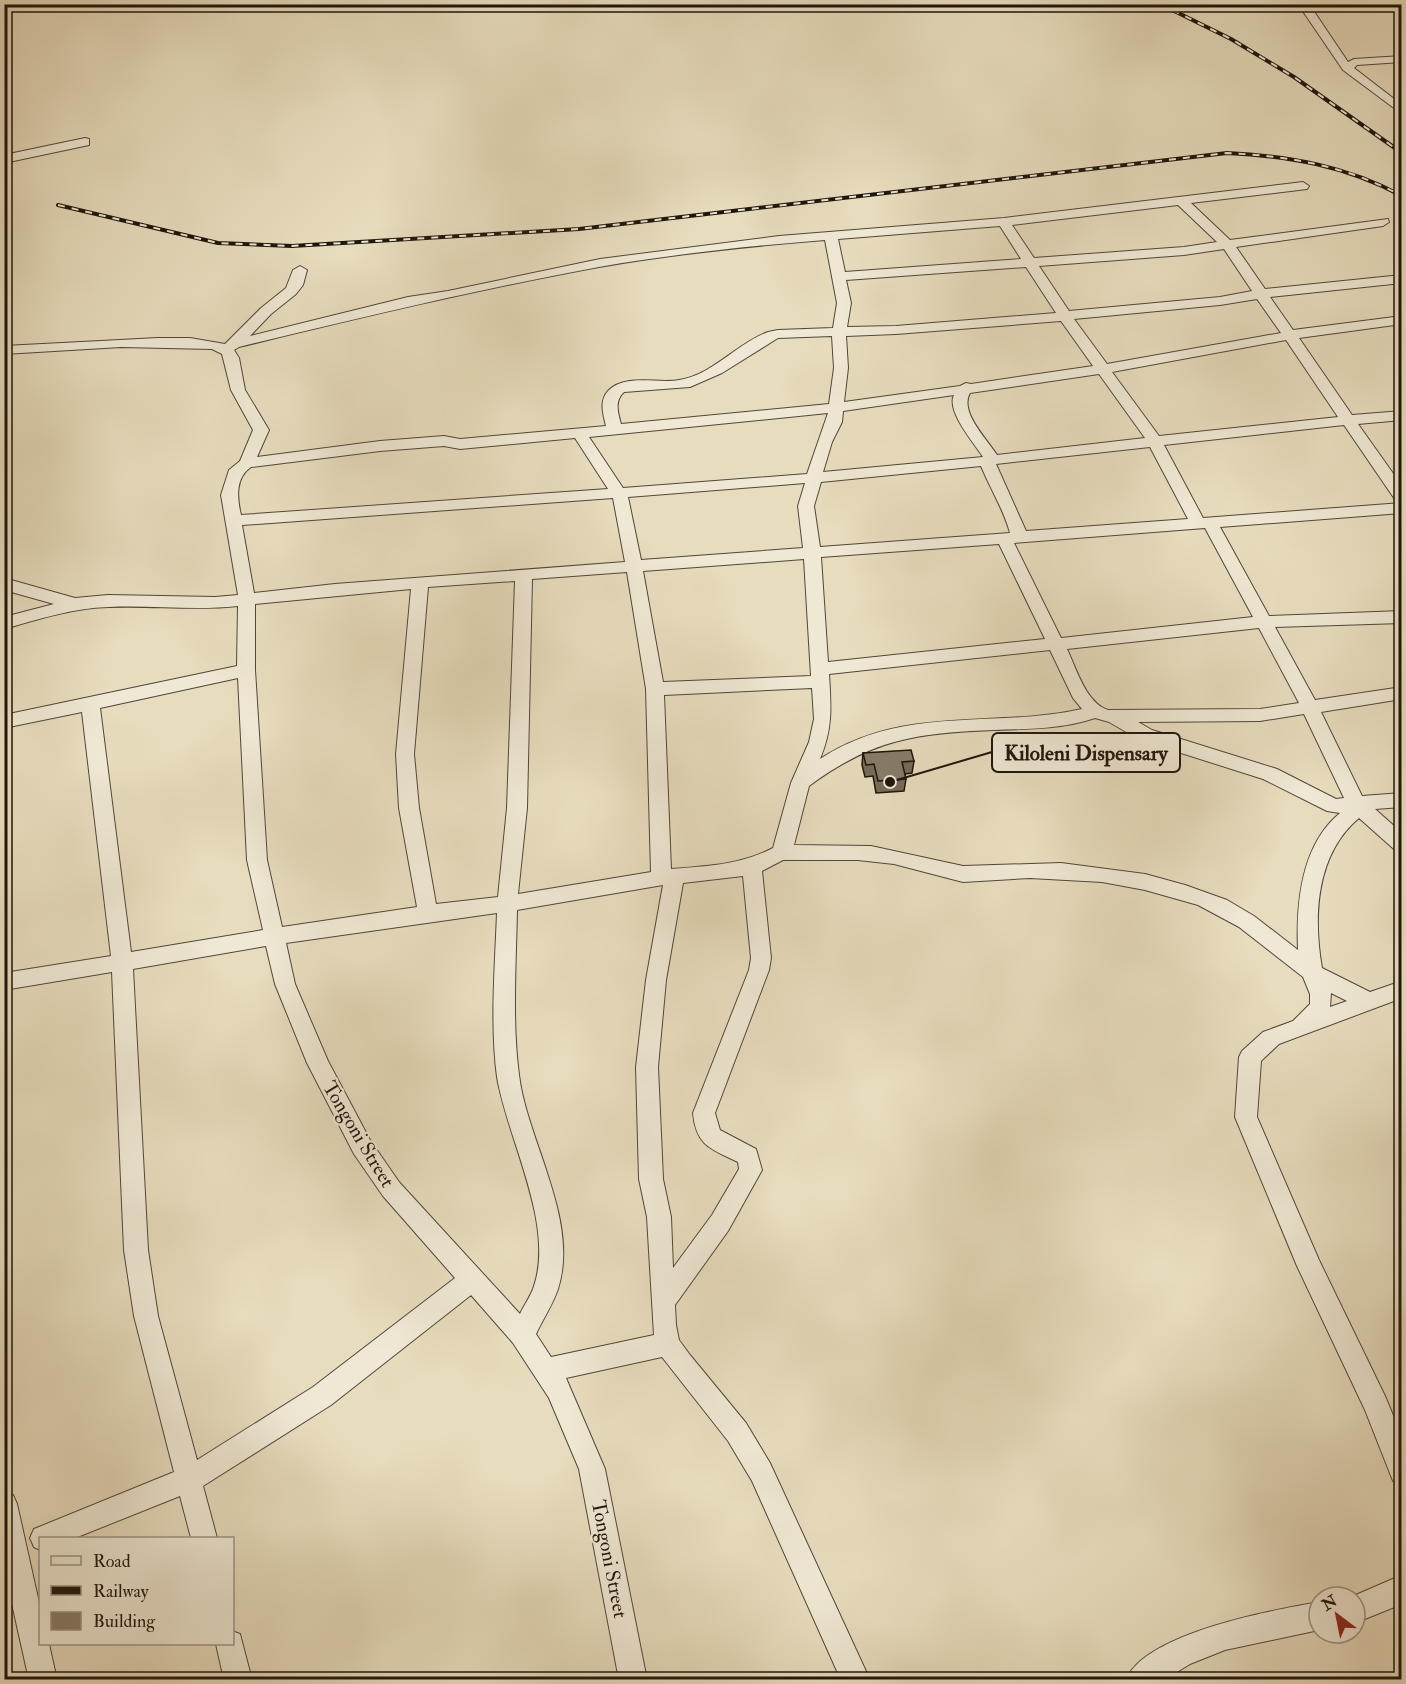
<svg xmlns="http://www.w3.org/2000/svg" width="1406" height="1684" font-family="'IM FELL Double Pica',serif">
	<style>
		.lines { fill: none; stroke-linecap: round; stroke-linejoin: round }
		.minor-casing { stroke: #504738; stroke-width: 2 }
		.minor { fill: #efe8d4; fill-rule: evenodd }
		.rail-casing { stroke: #1e150b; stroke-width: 4 }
		.rail { stroke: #efe8d4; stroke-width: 2; stroke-dasharray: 7; stroke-linecap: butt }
		.wall { fill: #746b59; stroke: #1e150b; stroke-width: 1.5 }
		.building { fill: #877c68; stroke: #1e150b; stroke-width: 1.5 }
		.labels { text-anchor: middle; stroke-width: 4.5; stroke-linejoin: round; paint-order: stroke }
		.street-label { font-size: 20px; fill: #1e150b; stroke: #efe8d4 }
		.leader { fill: none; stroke: #1e150b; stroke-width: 2 }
		.callout-dot { fill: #1e150b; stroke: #efe8d4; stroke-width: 2 }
		.callout { fill: #efe8d4; stroke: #1e150b; stroke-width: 2 }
		.callout-label { font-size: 21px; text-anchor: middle; font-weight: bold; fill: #1e150b }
	</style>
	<rect width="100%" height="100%" fill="#e7dcbd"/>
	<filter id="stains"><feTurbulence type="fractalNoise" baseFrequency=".00333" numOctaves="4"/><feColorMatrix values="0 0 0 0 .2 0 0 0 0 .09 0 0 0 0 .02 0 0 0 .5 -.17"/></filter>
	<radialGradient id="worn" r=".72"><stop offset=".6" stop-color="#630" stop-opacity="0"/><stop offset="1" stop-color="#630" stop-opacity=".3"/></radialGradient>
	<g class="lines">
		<defs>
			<g id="minor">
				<polygon points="1298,4 1309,4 1348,62 1354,59 1402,56 1402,62 1357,65 1354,68 1402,105 1402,114 1343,70"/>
				<polygon points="85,138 89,139 89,145 4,163 4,155"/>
				<path d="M1303,182L1309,186L1307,189L1191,203L1230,240L1388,219L1389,222L1383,226L1236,247L1265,289L1402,275V283L1270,297L1293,330L1402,316V324L1299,338L1352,415L1402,411V420L1358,424L1402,486V503L1396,501L1344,425L1164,445L1203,518L1402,503V513L1220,527L1269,616L1402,611V623L1275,627L1315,700L1402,687V699L1321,712L1362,796L1402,793V807L1375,809L1402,833V852L1395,850L1359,818C1316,854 1313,916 1322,968L1370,992L1402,981V998L1279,1044L1261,1061L1257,1117L1319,1260L1385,1396L1402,1437V1485L1393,1481L1365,1410L1297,1266L1235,1117L1239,1057L1242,1051L1263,1032L1293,1021L1310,1004V994L1303,977L1239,927L1198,905L1145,890L1102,882L1030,878L963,882L894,864L858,860H783L762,871L771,958L769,970L715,1113L720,1130L756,1149L762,1170L728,1231L675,1305L676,1325L679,1340L690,1355L746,1423L770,1463L870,1680H841L752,1481L728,1441L662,1357L566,1378L605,1469L647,1680H619L579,1469L549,1398L513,1343L471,1295L331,1405L203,1486L217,1538H191L180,1496L75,1538H40V1550L34,1547L30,1538L34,1529L174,1472L134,1316L124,1250L112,972L4,990V973L111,956L82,712L4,728V715L237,666L238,606C195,611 152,605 109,607C73,608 39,619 4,629V617L54,604L4,590V578L75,598L108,595L215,597L238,595L221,495L229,470L240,461L253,430L231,390L222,354L212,349L121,347L4,354V346L158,338H190L225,344L261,308L286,288L293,270L300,266L307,270L303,285L296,294L271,314L250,336L408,297L448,291L600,259L779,236L1004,218ZM1178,205L1217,242L1184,247L1034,258L1012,225ZM1000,226L1021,259L845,272L838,239ZM825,240L837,303L833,328L778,330L768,332C737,343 713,375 679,380C658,384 625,373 608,391C599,401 603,414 606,426L460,439L444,436L380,441L257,457L269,430L245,390L239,358L234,350L239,347C358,318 479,289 599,267C673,254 750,246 825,240ZM1224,249L1252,291L1220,297L1069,311L1039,266L1184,255ZM1026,267L1056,313L896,326L847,327L851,303L846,280ZM1257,299L1281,333L1107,364L1074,319L1220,305ZM1061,321L1093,366L971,384L966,383L960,386L844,402L848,368L846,336L896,334ZM832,336L834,368L829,404L621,424C618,413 614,401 624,392L690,387L722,373L778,338ZM1286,340L1338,417L1159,436L1112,372ZM1099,374L1145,438L997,455C987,439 959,412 970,393ZM954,395C946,411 974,443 983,457L823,472L832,442L842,422L843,411ZM828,413L807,474L623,488L589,437ZM575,438L608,489L241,515C237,498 235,478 251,467L380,451L444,446L460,449ZM1150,447L1188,519L1026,531L996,464ZM981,466C990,488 1004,510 1010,533L820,547L814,506L821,482ZM805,483L798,506L803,548L641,560L628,497ZM613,498L625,562L335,584L254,593L242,525ZM1205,528L1253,617L1061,638L1014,543ZM999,544L1045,639L828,662L821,557ZM804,559L811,676L663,682L643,571ZM627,572L646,689L651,872L518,894L527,808L532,579ZM515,581L507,808L498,897L436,904L419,808L414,754L428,587ZM411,589L396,754L399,808L417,907L282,927L267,860L255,670V604ZM1259,628L1299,703L1260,709L1108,710C1086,703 1076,668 1067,649ZM1050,650L1073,698L1082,709C993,729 904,704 820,759C833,728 831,707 829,674ZM238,678L247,860L263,930L131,952L100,708ZM812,688L814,719L809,742L791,783L773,848C740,865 707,866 671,869L664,695ZM1304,714L1344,798L1336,799L1277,769L1152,730L1138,722L1260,721ZM1095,718L1109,722L1140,740L1263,779L1327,811L1340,813C1301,845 1296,903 1298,950L1254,916L1227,900L1185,885L1145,874L1061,863L963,866L871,846L794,845L809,786C872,739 917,733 994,730C1028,729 1063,729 1095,718ZM743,876L751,958L749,970L693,1113C696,1146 711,1149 738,1162L739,1169L712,1215L673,1268L671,1217L663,1179L658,1067L666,980L683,883ZM663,885L646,980L636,1067L639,1179L647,1217L654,1335L551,1357L536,1334C543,1319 553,1304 558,1289C580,1220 527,1141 519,1075C512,1021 516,965 517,910ZM497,913C495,965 490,1026 497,1077C507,1138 555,1224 534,1286C531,1296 524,1305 520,1314L399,1182L370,1140L328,1061L295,984L286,943ZM266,946L275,984L307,1063L354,1154L383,1196L455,1278L313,1387L197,1460L158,1316L148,1250L133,969ZM1331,993L1347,1001L1330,1007Z"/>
				<polygon points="4,1491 13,1495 17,1504 40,1607 40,1644 49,1644 57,1680 29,1680 4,1568"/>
				<polygon points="1402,1575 1402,1604 1355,1623 1355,1597 1351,1597"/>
				<path d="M1319,1602V1630L1225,1650L1190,1664L1164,1680H1126C1145,1633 1273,1610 1319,1602Z"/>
				<polygon points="232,1631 240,1634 252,1680 224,1680 216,1644 232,1644"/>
			</g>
		</defs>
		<!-- minor casing -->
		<use href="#minor" class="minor-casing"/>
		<!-- minor -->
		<use href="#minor" class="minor"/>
		<defs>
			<g id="rail">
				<polyline points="1160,4 1231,39 1294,77 1402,153"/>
				<path d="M58,205L218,243L292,246L579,229L1227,153C1289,156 1347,166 1402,196"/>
			</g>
		</defs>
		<!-- rail casing -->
		<use href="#rail" class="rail-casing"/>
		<!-- rail -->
		<use href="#rail" class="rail"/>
	</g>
	<!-- wall -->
	<polygon class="wall" points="863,753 914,761 912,773 905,774 906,779 904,791 876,793 873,776 865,777 862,765"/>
	<!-- building -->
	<polygon class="building" points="911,750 914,761 902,762 906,779 878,781 874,764 866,765 863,753"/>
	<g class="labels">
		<!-- street labels -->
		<g class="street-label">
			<text transform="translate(359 1134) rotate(59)" y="7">Tongoni Street</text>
			<text transform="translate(610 1559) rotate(79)" y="7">Tongoni Street</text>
		</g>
	</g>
	<!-- callouts -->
	<path class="leader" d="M890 782L992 752"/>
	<circle class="callout-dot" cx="890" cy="782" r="6"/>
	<rect class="callout" x="992" y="733" width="188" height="39" rx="6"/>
	<g class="callout-label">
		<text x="1086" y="760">Kiloleni Dispensary</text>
	</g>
	<!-- margin -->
	<rect width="1406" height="1684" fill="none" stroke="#e7dcbd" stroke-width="24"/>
	<rect x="6" y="6" width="1394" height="1672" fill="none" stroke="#1e150b" stroke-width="3"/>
	<rect x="12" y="12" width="1382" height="1660" fill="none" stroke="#1e150b" stroke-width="1.5"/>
	<!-- legend -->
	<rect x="39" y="1537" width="195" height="108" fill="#efe8d4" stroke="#9b9484" stroke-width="1.5"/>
	<rect x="51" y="1556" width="30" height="9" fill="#efe8d4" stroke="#9b9484" stroke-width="1.5"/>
	<text x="93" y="1567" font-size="18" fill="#1e150b">Road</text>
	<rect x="51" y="1586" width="30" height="9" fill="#1e150b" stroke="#9b9484" stroke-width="1.5"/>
	<text x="93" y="1597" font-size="18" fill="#1e150b">Railway</text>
	<rect x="51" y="1612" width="30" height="18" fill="#877c68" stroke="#9b9484" stroke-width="1.5"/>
	<text x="93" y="1627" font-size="18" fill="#1e150b">Building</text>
	<!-- north arrow -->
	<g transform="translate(1337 1615) rotate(328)"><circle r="28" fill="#efe8d4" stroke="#9b9484" stroke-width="1.5"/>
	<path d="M0-4.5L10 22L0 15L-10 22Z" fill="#8f2418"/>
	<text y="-9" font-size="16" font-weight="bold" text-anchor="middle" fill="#1e150b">N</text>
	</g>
	<rect width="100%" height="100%" filter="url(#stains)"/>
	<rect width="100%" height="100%" fill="url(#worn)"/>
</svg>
